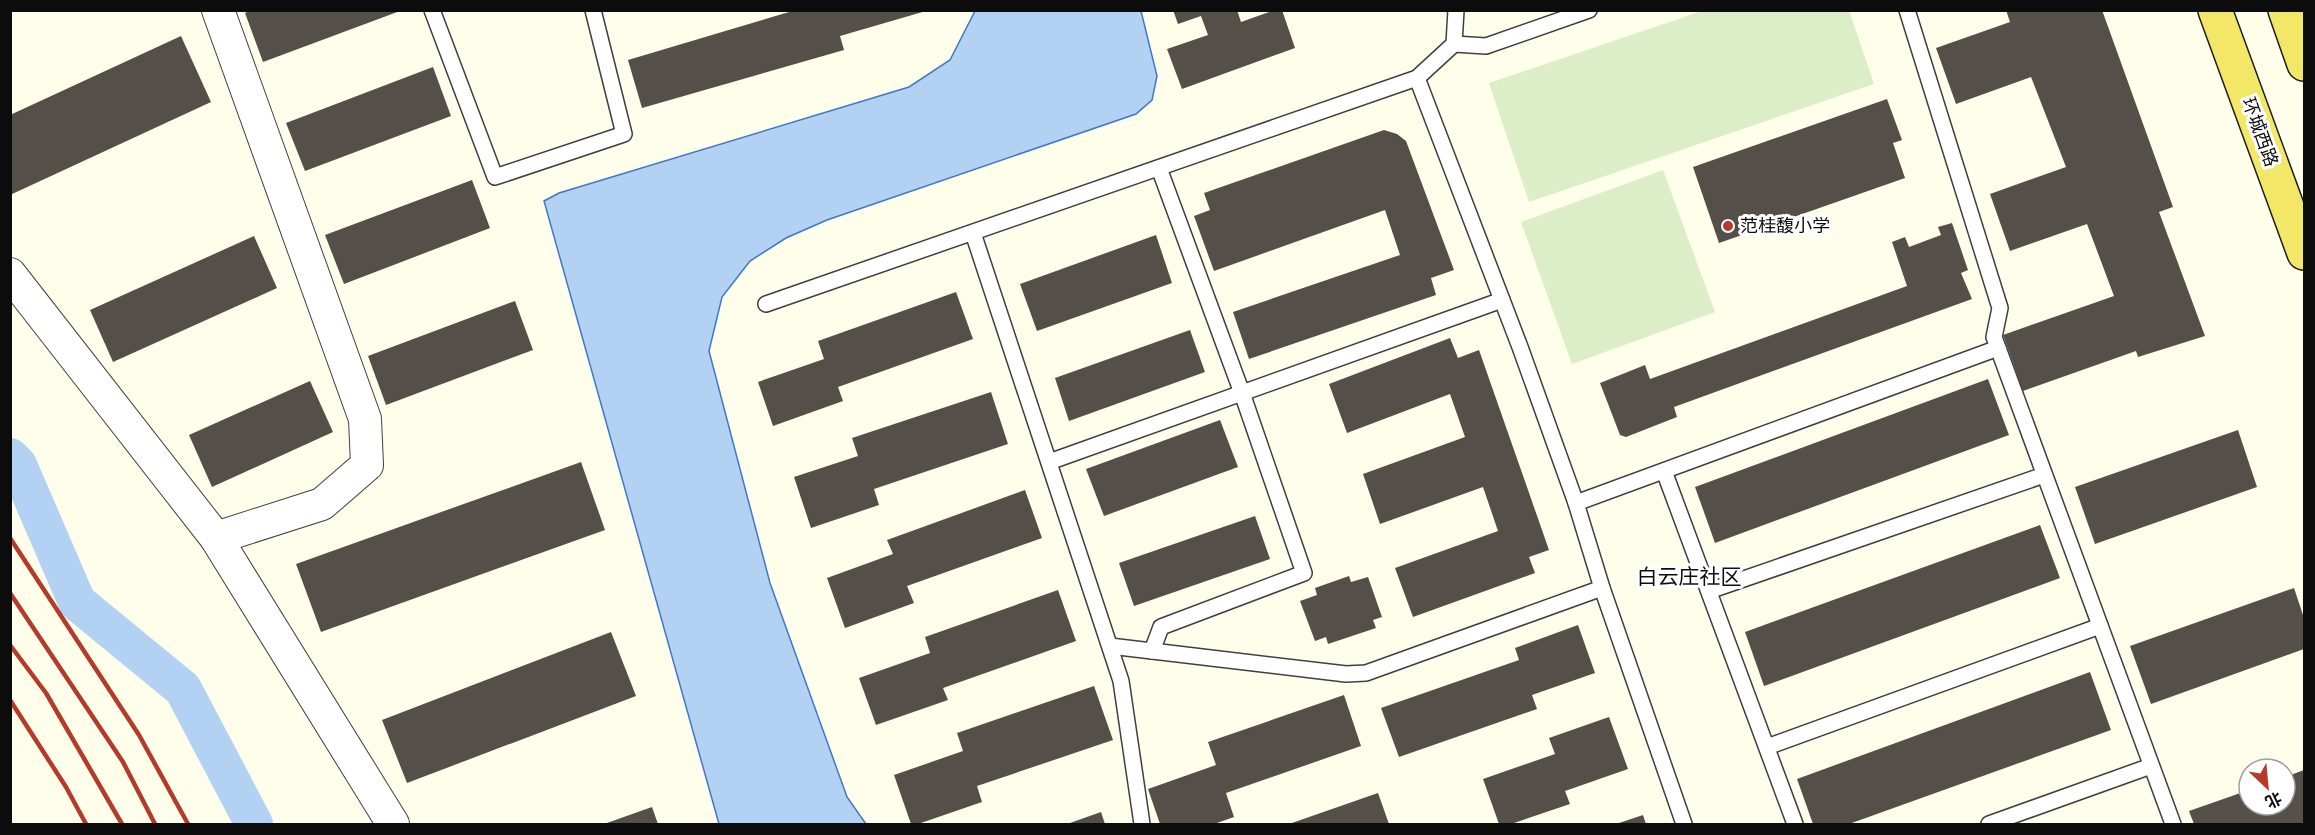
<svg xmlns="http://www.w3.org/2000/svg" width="2315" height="835" font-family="'Libre Baskerville','Noto Sans SC',serif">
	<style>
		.pitch { fill: #dbeec8 }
		.water { fill: #b2d1f3; stroke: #3d79c7; stroke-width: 1.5 }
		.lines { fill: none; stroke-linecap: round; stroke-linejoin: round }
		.canal { stroke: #b2d1f3; stroke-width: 38 }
		.building { fill: #544f49 }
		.lane-casing { stroke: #3f3f3f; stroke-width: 18 }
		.street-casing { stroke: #3f3f3f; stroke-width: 34 }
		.primary-casing { stroke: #1d1d1d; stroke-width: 36 }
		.lane { stroke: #fff; stroke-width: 15 }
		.street { stroke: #fff; stroke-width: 32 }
		.primary { stroke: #f3e767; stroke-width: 33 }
		.rail { stroke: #b63a2a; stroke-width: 4.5 }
		.poi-dot { fill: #b63a2a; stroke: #fff; stroke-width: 2 }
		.labels { text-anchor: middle; stroke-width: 6; stroke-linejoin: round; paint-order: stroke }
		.street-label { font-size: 18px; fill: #0c0c0c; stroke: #fff }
		.poi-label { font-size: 18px; fill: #0c0c0c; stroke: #fff; text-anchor: start }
		.quarter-label { font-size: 21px; fill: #0c0c0c; stroke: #fff }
	</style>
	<rect width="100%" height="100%" fill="#fefeeb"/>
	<!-- pitch -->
	<g class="pitch">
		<polygon points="1849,10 1874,84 1529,202 1489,83 1702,11"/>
		<polygon points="1663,170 1715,312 1572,364 1521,222"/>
	</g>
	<!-- water -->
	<polygon class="water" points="975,11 1141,11 1157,76 1152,100 1136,114 827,220 786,238 750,261 722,297 709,351 770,583 847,797 866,824 719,824 544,201 559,193 909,87 950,60"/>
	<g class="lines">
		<!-- canal -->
		<polyline class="canal" points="10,457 18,465 77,602 183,689 254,824"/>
	</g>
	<!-- building -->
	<g class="building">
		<polygon points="252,10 400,10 400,11 263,62 245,13"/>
		<polygon points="796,10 926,11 840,36 844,50 642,108 628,60"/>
		<polygon points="1173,10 1237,10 1241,22 1275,10 1282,10 1295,48 1182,89 1167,49 1208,35 1201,16 1178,24"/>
		<polygon points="2006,10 2102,10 2173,207 2159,212 2205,336 2138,357 2136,351 2023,391 2003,335 2114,296 2087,224 2010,251 1990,194 2066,167 2031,77 1956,104 1936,48 2010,22"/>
		<polygon points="181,36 211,102 10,195 10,115"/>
		<polygon points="433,67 451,116 305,171 286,123"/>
		<polygon points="1887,99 1902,140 1893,143 1905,178 1719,243 1693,167"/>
		<polygon points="1384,130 1397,134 1406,141 1454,270 1431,278 1436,295 1249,359 1233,312 1400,255 1385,210 1214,271 1194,216 1210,210 1204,193"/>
		<polygon points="472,180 490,228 344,284 325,235"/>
		<polygon points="1952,223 1968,270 1961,273 1972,299 1674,407 1677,417 1626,437 1620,435 1600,383 1645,365 1650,379 1907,286 1892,242 1905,237 1909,247 1941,235 1938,227"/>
		<polygon points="1156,235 1172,283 1037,331 1020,284"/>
		<polygon points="254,236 277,288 113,362 90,310"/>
		<polygon points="956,292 973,339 838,387 843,401 773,426 758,382 824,359 818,341"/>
		<polygon points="515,301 533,350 386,405 368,356"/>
		<polygon points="1190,330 1205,372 1069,421 1055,378"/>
		<polygon points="1450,338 1458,358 1479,350 1549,550 1529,557 1535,573 1413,617 1395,568 1498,531 1483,487 1380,524 1363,474 1465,437 1450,394 1347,433 1329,384"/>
		<polygon points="1988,379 2009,435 1715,543 1695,487"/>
		<polygon points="310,381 333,432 212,487 189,435"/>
		<polygon points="991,392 1008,444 874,489 879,505 811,528 794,477 858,456 852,438"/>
		<polygon points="1220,420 1238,467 1104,516 1086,469"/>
		<polygon points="2238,430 2257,487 2095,544 2075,487"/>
		<polygon points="581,462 605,530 321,632 296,564"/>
		<polygon points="1025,490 1042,538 907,586 914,603 845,628 827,578 893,554 887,540"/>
		<polygon points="1255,516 1270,559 1134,606 1119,563"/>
		<polygon points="2040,525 2060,578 1764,686 1745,632"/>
		<polygon points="1349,576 1351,582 1368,577 1382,617 1373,620 1376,628 1328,644 1326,637 1315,641 1300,601 1317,595 1315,588"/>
		<polygon points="2294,588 2304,618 2304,649 2151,704 2130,646"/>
		<polygon points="1058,590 1076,641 943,688 948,700 876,725 859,678 930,653 925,637"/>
		<polygon points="1578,625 1595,673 1532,695 1537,709 1399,757 1381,708 1519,660 1515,648"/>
		<polygon points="611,632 636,696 407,783 382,720"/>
		<polygon points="2090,672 2111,730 1849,824 1813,824 1797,779"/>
		<polygon points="1094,686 1113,740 977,786 982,802 918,824 911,824 894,775 963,751 957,733"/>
		<polygon points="1344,695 1361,746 1226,793 1234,817 1214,824 1160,824 1148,789 1216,765 1208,742"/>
		<polygon points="1609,717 1628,769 1565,791 1570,804 1511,824 1499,824 1483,779 1555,754 1549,738"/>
		<polygon points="2304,770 2304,824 2194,824 2189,811 2249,790 2249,805 2285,805 2285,777"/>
		<polygon points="1378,793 1389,824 1289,824"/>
		<polygon points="652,807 658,824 604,824"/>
		<polygon points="1101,812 1105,824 1067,824"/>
		<polygon points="1643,815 1646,824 1616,824"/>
	</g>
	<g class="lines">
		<defs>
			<g id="lane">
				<polyline points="432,10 495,177 624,134 593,10"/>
				<polyline points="1907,10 2000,308 1994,337 2173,824"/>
				<polyline points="1454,44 1486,46 1589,10"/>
				<polyline points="1417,78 1520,347 1576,503 1602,588 1684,824"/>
				<polyline points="973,233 1121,681 1142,824"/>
				<polyline points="766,304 1417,78 1454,44 1456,10"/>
				<polyline points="1049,462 1502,300"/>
				<polyline points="1664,471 1795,824"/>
				<polyline points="1576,503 1998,348"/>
				<polyline points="1709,591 2044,475"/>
				<polyline points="1110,646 1346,674 1366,673 1602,588"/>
				<polyline points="1152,651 1161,627 1304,573 1242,393 1159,168"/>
				<polyline points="1767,747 2100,626"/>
				<polyline points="1989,824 2151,766"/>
			</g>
			<g id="street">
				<polyline points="10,274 216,538 322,504 367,465 365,419 218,10"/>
				<polyline points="216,538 393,824"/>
			</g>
			<g id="primary">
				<polyline points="2215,10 2304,253"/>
				<polyline points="2285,10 2304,64"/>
			</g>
		</defs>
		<!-- lane casing -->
		<use href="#lane" class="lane-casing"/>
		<!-- street casing -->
		<use href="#street" class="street-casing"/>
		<!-- primary casing -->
		<use href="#primary" class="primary-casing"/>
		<!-- lane -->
		<use href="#lane" class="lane"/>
		<!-- street -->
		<use href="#street" class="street"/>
		<!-- primary -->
		<use href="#primary" class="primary"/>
		<!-- rail -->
		<g class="rail">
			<polyline points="10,538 139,735 188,824"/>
			<polyline points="10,593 123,762 155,824"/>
			<polyline points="10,645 46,693 122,824"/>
			<polyline points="10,700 66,787 86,824"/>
		</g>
	</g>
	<!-- markers -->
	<circle class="poi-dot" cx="1728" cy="226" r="6"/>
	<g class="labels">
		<!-- street labels -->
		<g class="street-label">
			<text transform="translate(2260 132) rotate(70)" y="6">环城西路</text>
		</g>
		<!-- poi labels -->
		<g class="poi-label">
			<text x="1740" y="232">范桂馥小学</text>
		</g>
		<!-- quarter labels -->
		<g class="quarter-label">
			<text x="1689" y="584">白云庄社区</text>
		</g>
	</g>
	<!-- border -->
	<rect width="2315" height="835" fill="none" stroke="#0c0c0c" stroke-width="24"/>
	<!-- north arrow -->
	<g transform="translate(2267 787) rotate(154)"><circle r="28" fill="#ffffff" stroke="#9e9e9e" stroke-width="1.5"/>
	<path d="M0-4.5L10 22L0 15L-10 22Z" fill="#b63a2a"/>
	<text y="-9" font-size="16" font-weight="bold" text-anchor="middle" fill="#0c0c0c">北</text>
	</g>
</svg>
